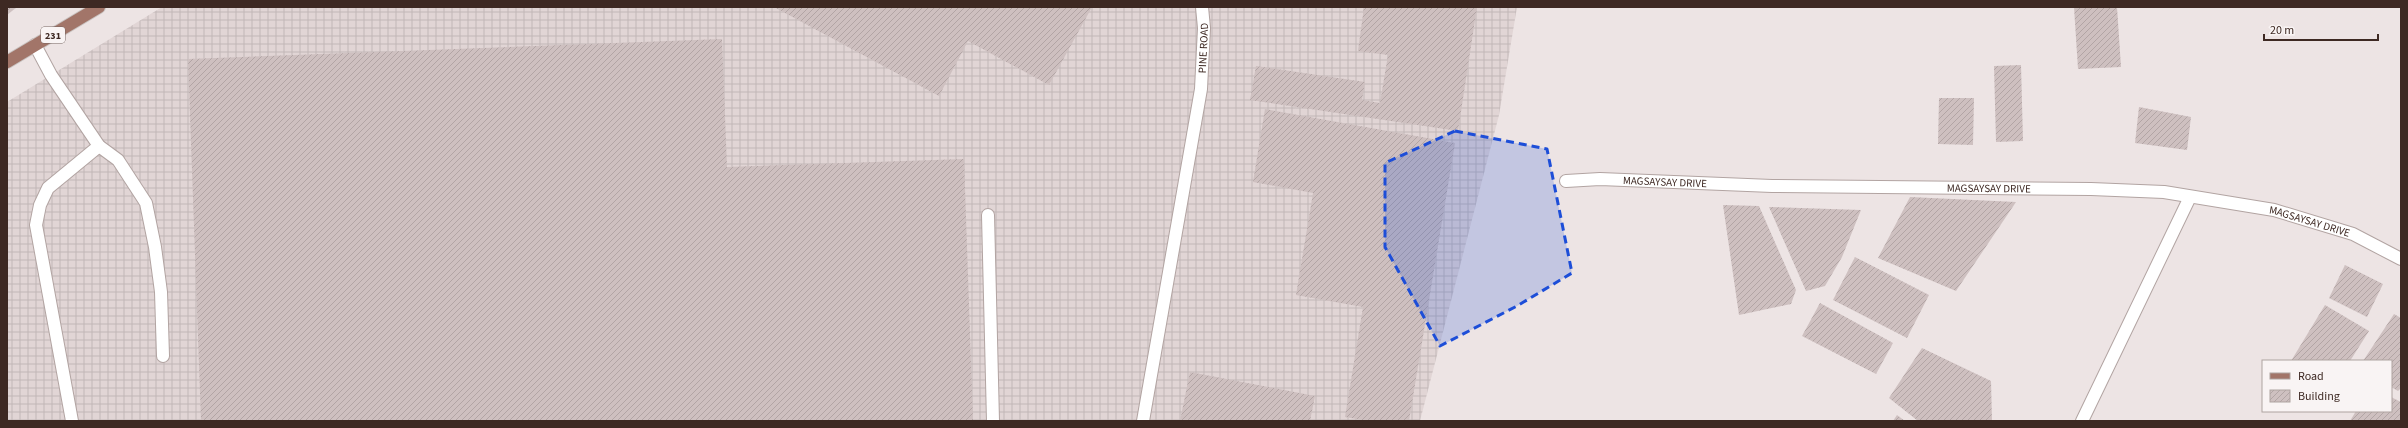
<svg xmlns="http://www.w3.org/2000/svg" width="2408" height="428" font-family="'Source Sans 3',sans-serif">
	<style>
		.industrial { fill: url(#industrial-grid) }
		.building { fill: url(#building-hatch) }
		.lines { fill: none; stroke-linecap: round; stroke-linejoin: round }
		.lane-casing { stroke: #b2a4a2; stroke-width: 14 }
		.street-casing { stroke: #b2a4a2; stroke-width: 14 }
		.primary-casing { stroke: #c9c3c1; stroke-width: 14 }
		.lane { stroke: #fff; stroke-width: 12 }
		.street { stroke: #fff; stroke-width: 12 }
		.primary { stroke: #a27569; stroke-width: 12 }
		.marked { fill: #1d4ed8; fill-opacity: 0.2; stroke: #1d4ed8; stroke-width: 3; stroke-dasharray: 8 5; stroke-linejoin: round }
		.labels { text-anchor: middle; stroke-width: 3; stroke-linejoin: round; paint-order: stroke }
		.shield { fill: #f9f4f4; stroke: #766662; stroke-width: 1 }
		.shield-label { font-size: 10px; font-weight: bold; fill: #3e2923 }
		.street-label { font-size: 11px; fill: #3e2923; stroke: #f9f4f4 }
	</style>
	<defs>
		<pattern id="industrial-grid" width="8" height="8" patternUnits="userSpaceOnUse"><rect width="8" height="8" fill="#e1d5d5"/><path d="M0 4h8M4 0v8" fill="none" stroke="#c2b7b7"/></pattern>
		<pattern id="building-hatch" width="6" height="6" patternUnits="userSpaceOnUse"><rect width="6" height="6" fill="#cec0c0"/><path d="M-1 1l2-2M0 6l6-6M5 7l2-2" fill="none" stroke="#b2a5a5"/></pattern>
	</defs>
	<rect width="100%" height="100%" fill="#ede4e4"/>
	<!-- industrial -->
	<polygon class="industrial" points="162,7 1517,7 1499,115 1420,421 7,421 7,102"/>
	<!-- building -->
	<g class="building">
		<polygon points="7,7 17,7 7,15"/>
		<polygon points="774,7 1092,7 1049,85 968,41 939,96"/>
		<polygon points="1364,7 1477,7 1458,131 1250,100 1256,66 1365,82 1362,100 1380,103 1388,55 1358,51"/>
		<polygon points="2074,7 2117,7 2121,67 2078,69"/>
		<polygon points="722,39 727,167 964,159 973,421 201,421 188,59"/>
		<polygon points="2021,65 2023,141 1996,142 1994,66"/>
		<polygon points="1939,98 1974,98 1973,145 1938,144"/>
		<polygon points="2139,107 2191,117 2187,150 2135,143"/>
		<polygon points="1265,109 1455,143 1409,421 1368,421 1345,417 1363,307 1296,295 1313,193 1253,182"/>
		<polygon points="1910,197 2016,202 1956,291 1878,258"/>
		<polygon points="1723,205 1759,206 1796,290 1791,304 1739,315"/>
		<polygon points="1769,207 1861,210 1842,257 1825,286 1806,291"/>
		<polygon points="1855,257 1929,295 1907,338 1833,300"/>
		<polygon points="2345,265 2383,284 2367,317 2329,298"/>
		<polygon points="1820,303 1893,343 1876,374 1802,336"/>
		<polygon points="2325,305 2369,331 2350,361 2291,361"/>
		<polygon points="2394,314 2401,318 2401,388 2398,391 2391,387 2391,361 2363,361"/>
		<polygon points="1922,348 1991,381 1992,421 1918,421 1889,398"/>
		<polygon points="1190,372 1315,396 1310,421 1180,421"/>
		<polygon points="2391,397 2401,402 2401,421 2350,421 2356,411 2391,411"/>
		<polygon points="1897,415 1905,421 1893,421"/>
	</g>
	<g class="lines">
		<defs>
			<g id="lane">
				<polyline points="35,45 51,75 99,146 118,160 146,203 155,247 161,292 163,356"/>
				<polyline points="988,215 993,421"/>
				<polyline points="72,421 36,225 40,205 48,188 99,146"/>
				<path id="s1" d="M1143,421L1201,89L1204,28L1202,7"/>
			</g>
			<g id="street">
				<path id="s2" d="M1566,181L1600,179L1772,186L2091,189L2164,192L2274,210L2353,234L2401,259"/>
				<polyline points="2082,421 2190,197"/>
			</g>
			<polyline id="primary" points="7,62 99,7"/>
		</defs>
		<!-- lane casing -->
		<use href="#lane" class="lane-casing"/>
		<!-- street casing -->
		<use href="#street" class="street-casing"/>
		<!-- primary casing -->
		<use href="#primary" class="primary-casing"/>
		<!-- lane -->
		<use href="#lane" class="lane"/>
		<!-- street -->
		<use href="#street" class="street"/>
		<!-- primary -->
		<use href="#primary" class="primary"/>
	</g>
	<!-- marked area -->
	<path class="marked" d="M1455,131L1547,149L1572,273L1517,306L1440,346L1385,247V163Z"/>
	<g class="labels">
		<!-- shield labels -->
		<rect class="shield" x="41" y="27" width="24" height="16" rx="3"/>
		<g class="shield-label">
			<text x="53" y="39">231</text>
		</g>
		<!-- street labels -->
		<g class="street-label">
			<text dy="4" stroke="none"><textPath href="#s1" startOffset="378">PINE ROAD</textPath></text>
			<text dy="4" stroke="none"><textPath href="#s2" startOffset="99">MAGSAYSAY DRIVE</textPath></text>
			<text dy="4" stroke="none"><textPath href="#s2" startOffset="423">MAGSAYSAY DRIVE</textPath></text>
			<text dy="4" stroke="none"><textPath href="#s2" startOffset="747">MAGSAYSAY DRIVE</textPath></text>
		</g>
	</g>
	<!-- border -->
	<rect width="2408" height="428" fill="none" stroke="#3e2923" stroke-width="16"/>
	<!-- legend -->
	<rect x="2262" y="360" width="130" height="52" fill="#f9f4f4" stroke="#aea3a0"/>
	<rect x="2270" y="373" width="20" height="6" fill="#a27569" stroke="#aea3a0"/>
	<text x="2298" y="380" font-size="12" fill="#3e2923">Road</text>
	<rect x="2270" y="390" width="20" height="12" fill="url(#building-hatch)" stroke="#aea3a0"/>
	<text x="2298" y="400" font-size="12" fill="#3e2923">Building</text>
	<!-- scale -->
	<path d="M2264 34v6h114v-6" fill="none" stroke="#3e2923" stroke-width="2"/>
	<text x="2270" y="34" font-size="12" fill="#3e2923" stroke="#f9f4f4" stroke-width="3" paint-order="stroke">20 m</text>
</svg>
